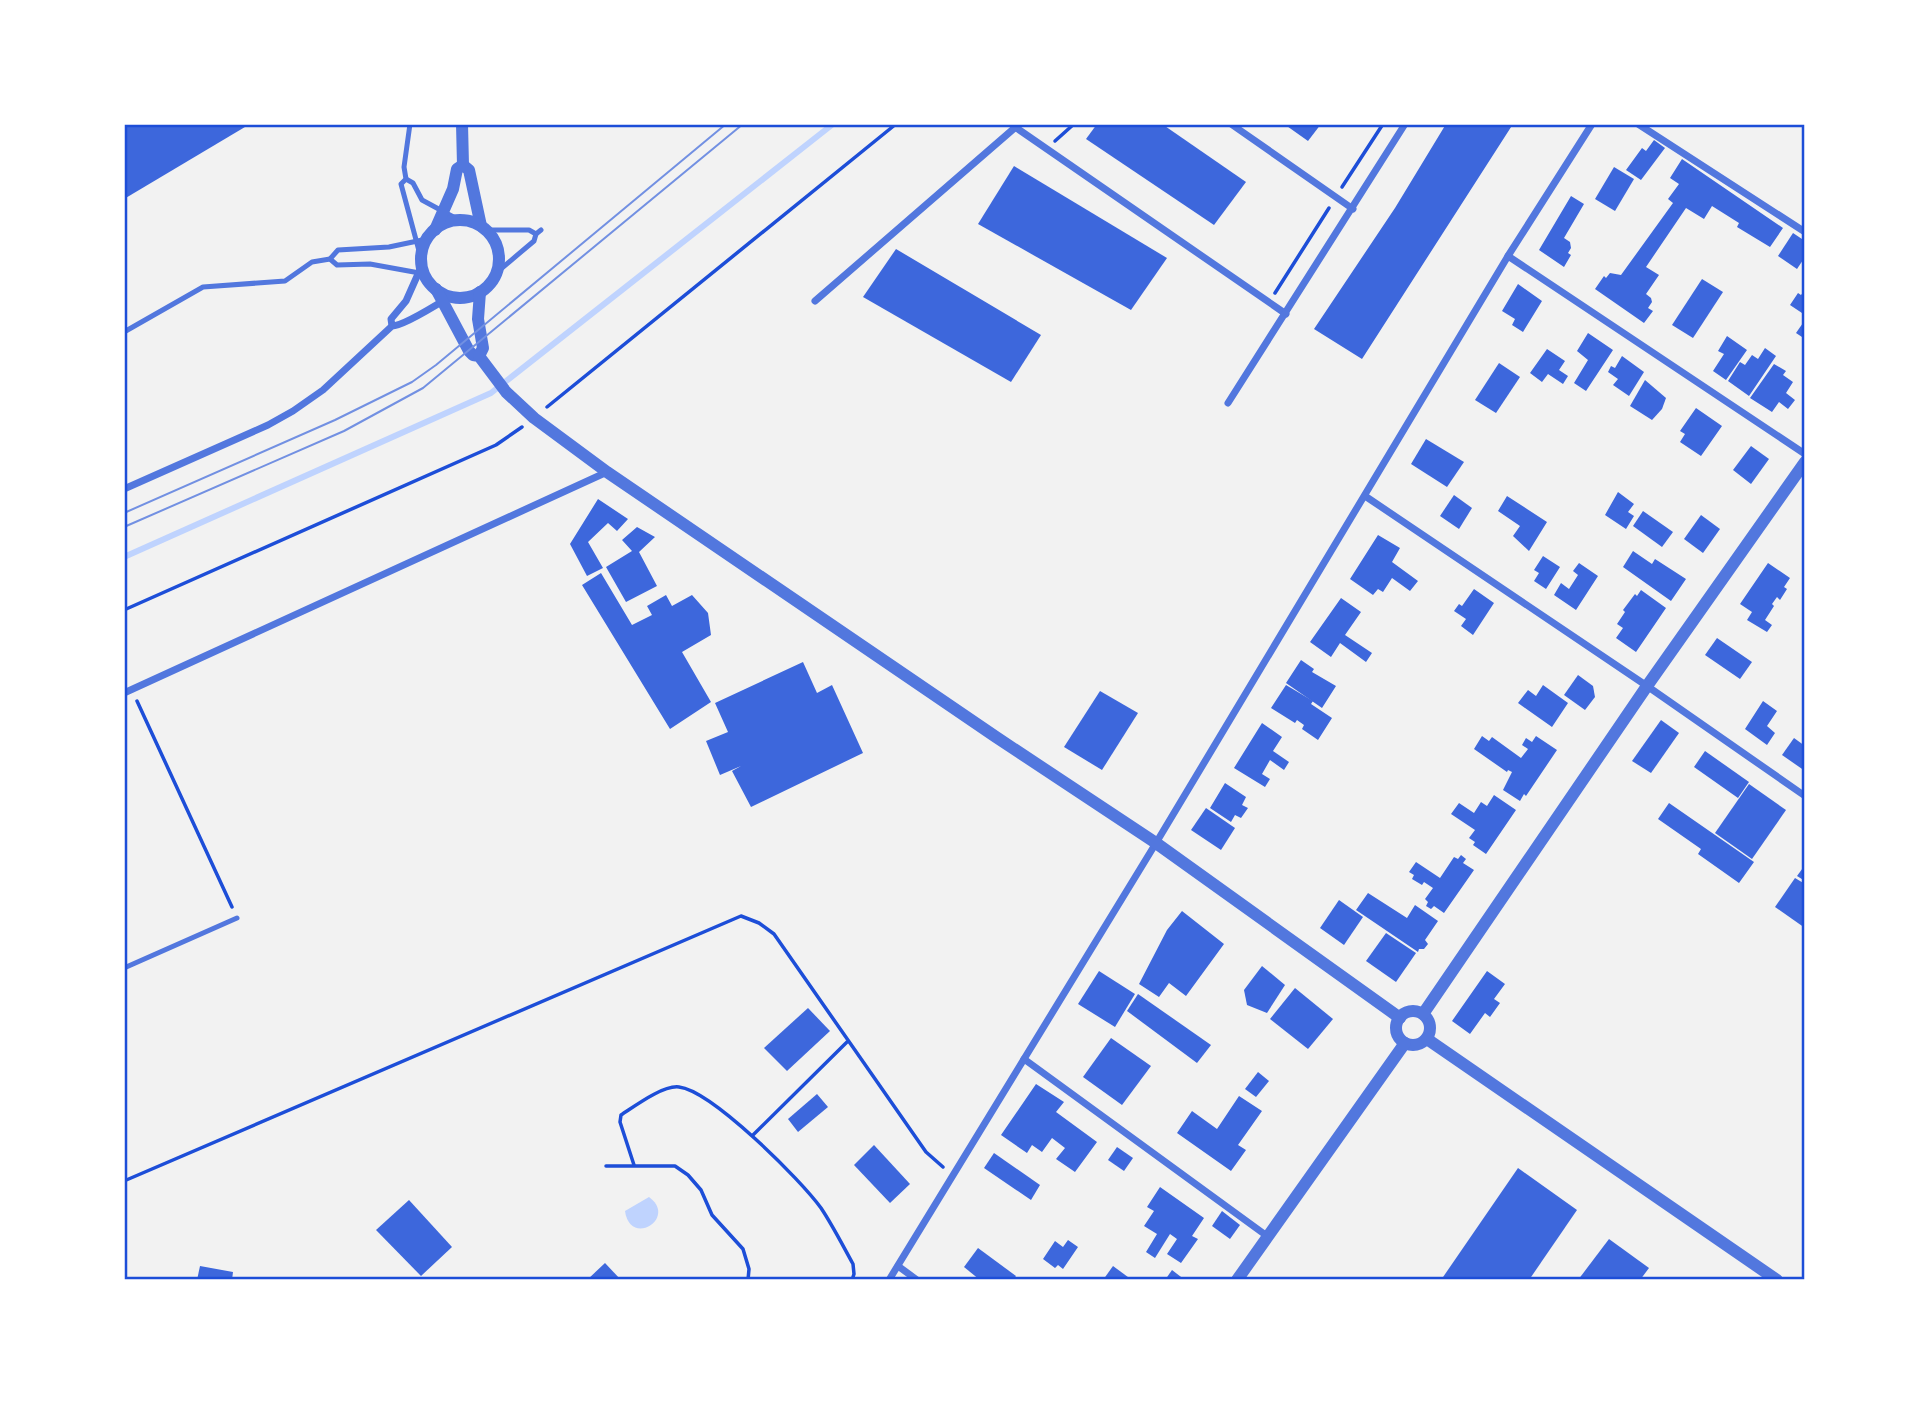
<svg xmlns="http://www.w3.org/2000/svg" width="1929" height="1404" font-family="'DM Sans',sans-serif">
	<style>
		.water { fill: #bfd3fe }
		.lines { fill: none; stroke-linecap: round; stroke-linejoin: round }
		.stream { stroke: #bfd3fe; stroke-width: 6 }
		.building { fill: #3d67dc }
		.path { stroke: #1d4ed8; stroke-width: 3.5 }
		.service { stroke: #5277de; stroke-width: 5 }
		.minor { stroke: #5277de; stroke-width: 7 }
		.tertiary { stroke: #5277de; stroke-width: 12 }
		.tram { stroke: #7290e2; stroke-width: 2 }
		.neatline { fill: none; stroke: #1d4ed8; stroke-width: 2.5 }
	</style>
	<rect width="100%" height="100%" fill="#f2f2f2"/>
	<!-- water -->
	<path class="water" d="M649,1197C678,1218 630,1248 625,1211Z"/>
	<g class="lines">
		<!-- stream -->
		<polyline class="stream" points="124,557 491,393 833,124"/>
	</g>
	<!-- building -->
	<g class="building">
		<polygon points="124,124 250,124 124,199"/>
		<polygon points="1097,124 1162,124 1246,182 1214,225 1086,139"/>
		<polygon points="1284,124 1321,124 1308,141"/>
		<polygon points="1446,124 1513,124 1362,359 1314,329 1395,208"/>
		<polygon points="1654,140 1665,148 1641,180 1626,170 1642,148 1646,151"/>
		<polygon points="1682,159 1783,228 1770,247 1737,227 1739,223 1712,206 1704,219 1686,208 1646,267 1659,275 1646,294 1651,298 1652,302 1648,308 1653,311 1644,323 1595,289 1604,276 1606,278 1610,273 1621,275 1673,203 1668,199 1679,184 1670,178"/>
		<polygon points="1014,166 1167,258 1131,310 978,224"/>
		<polygon points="1614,167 1634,179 1615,211 1595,199"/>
		<polygon points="1571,196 1584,204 1564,238 1570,242 1571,248 1568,253 1571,255 1564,267 1539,250"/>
		<polygon points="1793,233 1805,241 1805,257 1797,269 1778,256"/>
		<polygon points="896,249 1041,335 1011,382 863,297"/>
		<polygon points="1702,279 1723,292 1693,338 1672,325"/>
		<polygon points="1518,284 1542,301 1523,332 1512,325 1515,319 1502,311"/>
		<polygon points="1805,290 1805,315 1790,305 1798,293 1801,295"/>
		<polygon points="1805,320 1805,339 1796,333"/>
		<polygon points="1588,333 1613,350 1586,391 1574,383 1588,360 1577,351"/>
		<polygon points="1727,336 1747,350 1726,380 1713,371 1724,354 1718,351"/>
		<polygon points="1765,348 1776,356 1749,396 1728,381 1740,362 1745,365 1752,355 1758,359"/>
		<polygon points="1547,349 1565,361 1559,370 1568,376 1563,384 1548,374 1542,382 1530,373"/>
		<polygon points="1622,356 1644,372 1629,396 1613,385 1618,379 1608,372 1611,366 1615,368"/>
		<polygon points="1499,363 1520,377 1496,413 1475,400"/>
		<polygon points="1774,364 1786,371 1783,375 1793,382 1786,393 1795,400 1788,409 1779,402 1772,412 1750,398"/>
		<polygon points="1645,380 1666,398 1662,409 1652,420 1630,406"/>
		<polygon points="1696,408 1722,426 1701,456 1680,442 1685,434 1680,431"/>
		<polygon points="1426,439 1464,462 1447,487 1411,464"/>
		<polygon points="1751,446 1769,459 1751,484 1733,470"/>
		<polygon points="1618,492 1634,504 1628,512 1634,516 1626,529 1605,515"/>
		<polygon points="1454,495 1472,508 1459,529 1440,516"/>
		<polygon points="1507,496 1547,522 1529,551 1513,536 1520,526 1498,511"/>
		<polygon points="598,499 628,519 617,531 608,523 588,542 603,568 587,576 570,544"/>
		<polygon points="1643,511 1673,532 1662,547 1633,526"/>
		<polygon points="1701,515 1720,529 1703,553 1684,539"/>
		<polygon points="637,527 655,537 639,552 657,586 626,602 606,567 632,551 622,540"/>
		<polygon points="1378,535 1400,548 1392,562 1418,581 1410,591 1392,578 1383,592 1378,589 1373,595 1350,579"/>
		<polygon points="1633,551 1652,564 1655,559 1686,579 1671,601 1623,567"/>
		<polygon points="1543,556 1560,567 1546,589 1534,581 1539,573 1534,570"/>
		<polygon points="1579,563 1598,576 1576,610 1554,595 1561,583 1569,589 1578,575 1573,571"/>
		<polygon points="1768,563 1790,578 1784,587 1787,589 1780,600 1777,597 1772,604 1774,606 1765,620 1772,625 1767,632 1747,620 1752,612 1740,604"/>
		<polygon points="601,573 632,625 652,615 647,606 666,595 672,606 692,595 708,613 711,635 682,652 711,702 670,729 582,585"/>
		<polygon points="1474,589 1494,603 1473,635 1461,626 1466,619 1454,611 1459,604 1462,606"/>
		<polygon points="1641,590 1666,608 1636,652 1616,638 1623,628 1617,624 1625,612 1623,610 1635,594 1637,596"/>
		<polygon points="1341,598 1361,612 1345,635 1372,653 1366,662 1340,643 1331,657 1310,642"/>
		<polygon points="1717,638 1752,662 1740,679 1705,655"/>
		<polygon points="1301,660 1314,669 1312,672 1336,686 1322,708 1286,683"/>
		<polygon points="803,662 817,693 832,685 863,753 751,807 732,771 741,766 720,775 706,741 728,732 715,703"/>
		<polygon points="1578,675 1593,686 1595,697 1585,710 1564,695"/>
		<polygon points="1286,685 1313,701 1311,704 1332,718 1318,740 1302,729 1304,725 1297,720 1295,723 1271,708"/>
		<polygon points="1543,685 1568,703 1552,727 1518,703 1528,690 1536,696"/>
		<polygon points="1100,691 1138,713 1102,770 1064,747"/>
		<polygon points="1763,701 1777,711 1767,726 1775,733 1767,745 1745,729"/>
		<polygon points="1661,720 1679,733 1651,773 1632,761"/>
		<polygon points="1262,723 1282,737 1273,751 1289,762 1284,770 1270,760 1262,774 1270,779 1265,787 1234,768"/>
		<polygon points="1482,736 1489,741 1492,737 1521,758 1528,749 1522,745 1526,738 1532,742 1536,736 1557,750 1526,796 1524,794 1520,801 1503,790 1512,772 1508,770 1507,772 1474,749"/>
		<polygon points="1794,738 1805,746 1805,771 1782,755"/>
		<polygon points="1705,751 1749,782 1738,798 1694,767"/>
		<polygon points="1225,783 1246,797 1242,805 1248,808 1241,818 1235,815 1231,822 1210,808"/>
		<polygon points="1749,784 1786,810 1752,859 1715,833"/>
		<polygon points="1494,795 1516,810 1486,854 1473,845 1475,842 1469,838 1475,830 1451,814 1459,803 1474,813 1481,802 1487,806"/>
		<polygon points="1669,803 1754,862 1739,883 1698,854 1701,849 1658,819"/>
		<polygon points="1206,808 1235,828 1221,850 1191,830"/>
		<polygon points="1461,855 1466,859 1463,863 1474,870 1444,913 1434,906 1431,909 1426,906 1428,902 1425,899 1433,888 1424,882 1422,885 1412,879 1414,875 1409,872 1416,862 1440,878 1454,857 1458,859"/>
		<polygon points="1805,865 1805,881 1797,876"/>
		<polygon points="1795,878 1805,884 1805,928 1775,907"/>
		<polygon points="1368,893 1407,918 1415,905 1438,921 1425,940 1428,944 1424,949 1419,949 1418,952 1356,910"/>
		<polygon points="1339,900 1363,917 1344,945 1320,928"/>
		<polygon points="1182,911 1224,944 1186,996 1169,983 1159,997 1139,984 1167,930"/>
		<polygon points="1386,933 1416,953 1396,982 1366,961"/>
		<polygon points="1262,966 1285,985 1267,1013 1247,1005 1244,990"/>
		<polygon points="1099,971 1135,994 1115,1027 1078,1004"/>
		<polygon points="1487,971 1505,984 1494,999 1500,1003 1490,1017 1485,1013 1470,1034 1452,1021"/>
		<polygon points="1295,988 1333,1019 1308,1049 1270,1019"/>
		<polygon points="1138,994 1211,1045 1197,1063 1127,1011"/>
		<polygon points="808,1008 830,1031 787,1071 764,1048"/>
		<polygon points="1111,1038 1151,1066 1122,1105 1083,1077"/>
		<polygon points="1258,1072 1269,1081 1256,1097 1245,1089"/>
		<polygon points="1036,1084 1064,1102 1056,1112 1097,1142 1075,1172 1056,1159 1065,1148 1052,1138 1042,1152 1032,1145 1027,1153 1001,1135"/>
		<polygon points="817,1094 828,1107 798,1132 788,1119"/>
		<polygon points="1239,1096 1262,1111 1238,1145 1246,1150 1231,1171 1177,1133 1192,1111 1217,1129"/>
		<polygon points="874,1145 910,1184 890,1203 854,1165"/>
		<polygon points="1117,1147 1133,1158 1124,1171 1108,1160"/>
		<polygon points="994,1153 1040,1185 1031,1200 984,1168"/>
		<polygon points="1518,1168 1577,1210 1529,1280 1441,1280"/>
		<polygon points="1160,1187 1204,1218 1192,1236 1198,1239 1181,1263 1167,1254 1177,1239 1170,1234 1155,1258 1146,1252 1157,1234 1144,1226 1154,1211 1147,1207"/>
		<polygon points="409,1200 452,1247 421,1276 376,1230"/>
		<polygon points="1222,1211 1240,1225 1230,1239 1212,1226"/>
		<polygon points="1609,1239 1649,1268 1640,1280 1578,1280"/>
		<polygon points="1068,1240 1078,1247 1063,1269 1058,1265 1055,1268 1043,1259 1055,1241 1063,1247"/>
		<polygon points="978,1248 1016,1276 1013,1280 980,1280 964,1267"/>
		<polygon points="605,1263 621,1280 587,1280"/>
		<polygon points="200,1266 233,1272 232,1280 197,1280"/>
		<polygon points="1113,1266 1132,1280 1103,1280"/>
		<polygon points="1172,1270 1185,1280 1165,1280"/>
	</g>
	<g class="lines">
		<!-- path -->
		<g class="path">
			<polyline points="1055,141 1074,124"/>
			<polyline points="1342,187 1383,124"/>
			<polyline points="1275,293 1329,208"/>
			<polyline points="547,407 896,124"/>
			<polyline points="124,610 496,445 522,427"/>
			<polyline points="137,701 232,907"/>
			<polyline points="753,1135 847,1042"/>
			<path d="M634,1165L620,1122L621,1115C635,1106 663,1085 679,1087C712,1091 801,1180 821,1208C833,1226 843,1246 853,1264L854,1274L852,1280"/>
			<polyline points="606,1166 675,1166 688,1175 701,1190 712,1215 743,1249 749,1269 748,1280"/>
			<polyline points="124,1181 741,916 759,923 774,934 926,1152 943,1167"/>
		</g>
		<!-- service -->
		<g class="service">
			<polyline points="410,124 404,167 406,179 401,184 422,262"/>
			<polyline points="406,179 413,183 422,200 459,220"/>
			<polyline points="486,230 529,230 536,234"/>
			<polyline points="330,259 337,265 370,264 425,274"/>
			<polyline points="496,273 534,241 536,234 541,230"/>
			<polyline points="124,332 203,287 285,281 312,262 330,259 338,250 389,247 427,239"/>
			<polyline points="124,968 237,918"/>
		</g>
		<!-- minor -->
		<g class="minor">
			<polyline points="1231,124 1353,209"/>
			<polyline points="1638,124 1805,232"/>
			<polyline points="1015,127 1286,314"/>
			<polyline points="1508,256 1805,454"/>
			<polyline points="815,301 1018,125"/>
			<polyline points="392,326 391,319 406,301 422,265"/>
			<polyline points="1228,403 1405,124"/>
			<path d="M124,489L268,425L293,411L323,390L392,326C404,326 438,304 451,296"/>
			<polyline points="1365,496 1647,686 1805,796"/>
			<polyline points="124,693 607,472"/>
			<polyline points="1024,1059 1267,1236"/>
			<polyline points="898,1266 917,1280"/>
			<polyline points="889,1280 1156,843 1508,256 1592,124"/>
		</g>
		<!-- tertiary -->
		<g class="tertiary">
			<polyline points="462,124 463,165 469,170 481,226"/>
			<circle cx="460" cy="259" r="39"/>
			<polyline points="435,230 453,189 457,169 463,165"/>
			<polyline points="436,289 469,351 473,355 479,356 506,392 534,418 607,472 996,737 1156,843 1400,1018"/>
			<polyline points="479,356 483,348 478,319 480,292"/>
			<circle cx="1413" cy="1028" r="17"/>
			<polyline points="1423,1014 1647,686 1805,462"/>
			<polyline points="1427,1039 1777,1280"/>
			<polyline points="1237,1280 1405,1043"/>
		</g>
		<!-- tram -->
		<g class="tram">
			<polyline points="124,513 335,420 412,382 436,365 726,124"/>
			<polyline points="124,527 344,431 423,388 743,124"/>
		</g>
	</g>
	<!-- border -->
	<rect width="1929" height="1404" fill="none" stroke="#ffffff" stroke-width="252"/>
	<rect x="126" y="126" width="1677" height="1152" class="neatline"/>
</svg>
